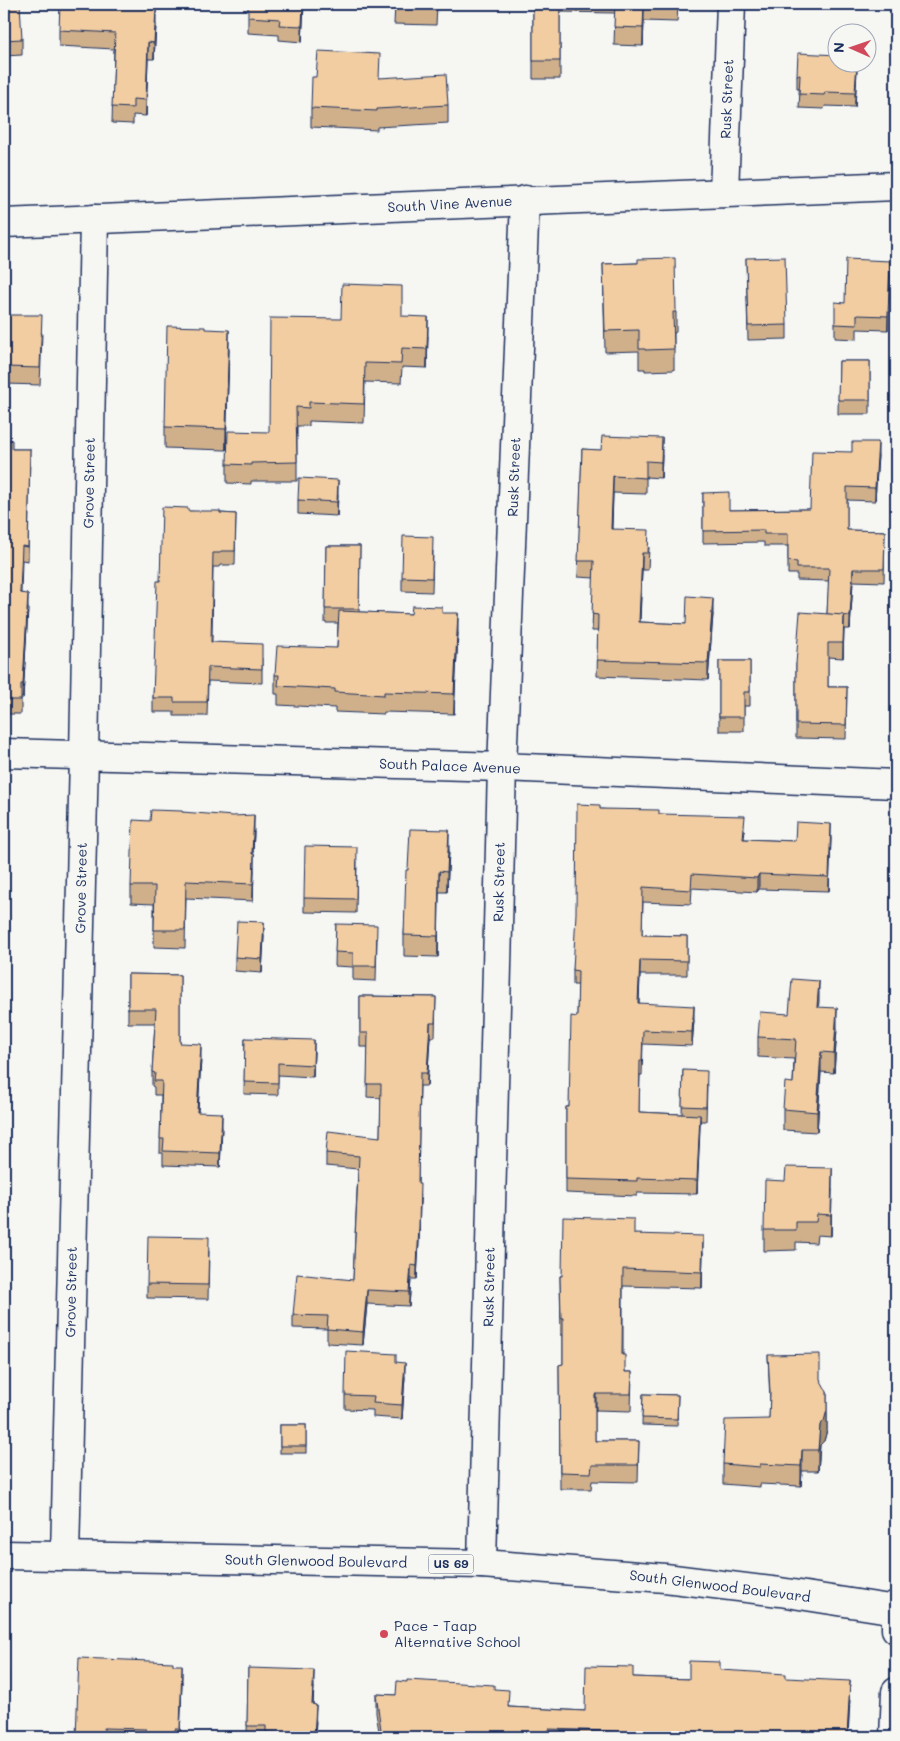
<svg xmlns="http://www.w3.org/2000/svg" width="900" height="1741" font-family="Mali,sans-serif">
	<style>
		.lines { fill: none; stroke-linecap: round; stroke-linejoin: round }
		.minor-casing { stroke: #1b2f5e; stroke-width: 31 }
		.major-casing { stroke: #1b2f5e; stroke-width: 31 }
		.minor { stroke: #f6f6f2; stroke-width: 28 }
		.major { stroke: #f6f6f2; stroke-width: 28 }
		.wall { fill: #d0b08b; stroke: #1b2f5e }
		.shaded-wall { fill: #a99071; stroke: #1b2f5e }
		.building { fill: #f2cda2; stroke: #1b2f5e }
		.poi-dot { fill: #d1495b; stroke: #f6f6f2; stroke-width: 2 }
		.labels { text-anchor: middle; stroke-width: 4; stroke-linejoin: round; paint-order: stroke }
		.shield { fill: #f6f6f2; stroke: #5d6b8a; stroke-width: 1 }
		.shield-label { font-size: 12px; font-weight: bold; fill: #1b2f5e }
		.street-label { font-size: 14px; fill: #1b2f5e; stroke: #f6f6f2 }
		.poi-label { font-size: 14px; fill: #1b2f5e; stroke: #f6f6f2; text-anchor: start }
	</style>
	<rect width="100%" height="100%" fill="#f6f6f2"/>
	<filter id="ink" filterUnits="userSpaceOnUse"><feTurbulence type="fractalNoise" baseFrequency=".02" numOctaves="2"/><feDisplacementMap in="SourceGraphic" scale="10" xChannelSelector="R" yChannelSelector="G"/><feConvolveMatrix kernelMatrix="1 2 1 2 8 2 1 2 1" color-interpolation-filters="sRGB"/></filter>
	<g filter="url(#ink)">
		<g class="lines">
			<defs>
				<g id="minor">
					<polyline points="724,193 731,4"/>
					<polyline points="4,753 502,767 896,784"/>
					<polyline points="65,1556 84,756 94,219"/>
					<polyline points="482,1564 502,767 525,200"/>
					<polyline points="896,1605 896,1629"/>
					<polyline points="894,1737 896,1692"/>
				</g>
				<g id="major">
					<polyline points="4,223 896,186"/>
					<polyline points="4,1555 482,1564 665,1578 780,1592 896,1610"/>
				</g>
			</defs>
			<!-- minor casing -->
			<use href="#minor" class="minor-casing"/>
			<!-- major casing -->
			<use href="#major" class="major-casing"/>
			<!-- minor -->
			<use href="#minor" class="minor"/>
			<!-- major -->
			<use href="#major" class="major"/>
		</g>
		<!-- wall -->
		<g class="wall">
			<polygon points="4,4 22,39 22,55 4,56"/>
			<polygon points="304,4 302,42 279,40 279,35 248,33 248,17"/>
			<polygon points="395,4 437,4 436,25 394,24"/>
			<polygon points="533,4 678,4 677,22 644,21 643,46 614,45 615,13 560,12 560,79 533,79"/>
			<polygon points="147,9 156,25 154,59 148,59 146,116 133,115 133,124 112,123 114,49 59,46 59,30"/>
			<polygon points="857,69 855,107 825,106 824,109 799,108 800,89 797,89 797,75"/>
			<polygon points="380,78 448,105 448,123 377,127 377,130 311,127 311,108"/>
			<polygon points="746,258 787,325 787,339 748,340"/>
			<polygon points="638,263 676,312 676,332 674,333 674,370 645,371 645,369 639,369 639,351 605,352 603,264"/>
			<polygon points="890,275 888,330 857,329 857,339 835,338 835,324 845,303"/>
			<polygon points="4,315 42,333 40,385 6,384 6,379 4,379"/>
			<polygon points="402,316 428,336 427,368 402,367 401,383 365,382 364,423 309,421 309,426 297,426 297,481 251,481 251,484 227,483 227,464 269,432 341,319"/>
			<polygon points="205,329 229,350 226,450 165,448 165,427"/>
			<polygon points="839,361 870,361 870,414 838,414"/>
			<polygon points="4,440 12,449 30,449 28,561 22,560 21,593 28,608 23,698 21,698 21,714 4,714"/>
			<polygon points="582,449 662,455 661,478 646,477 646,494 613,493 612,529 649,547 648,570 642,570 640,622 686,624 713,614 708,680 597,676 598,631 592,631 594,578 578,577"/>
			<polygon points="878,455 875,501 847,500 847,530 885,531 884,582 853,581 850,629 844,629 843,658 828,657 828,687 847,687 846,739 796,738 796,664 827,614 829,581 797,580 797,574 788,574 788,546 764,546 764,542 703,543 703,493 729,510 810,509"/>
			<polygon points="338,494 337,516 298,514 298,500"/>
			<polygon points="188,511 236,514 235,565 221,565 220,567 213,567 212,642 262,658 262,683 208,681 207,716 174,716 174,712 153,712 153,698 160,581"/>
			<polygon points="326,546 360,546 359,612 411,614 442,613 458,633 454,714 384,712 384,714 335,712 335,708 278,705 278,694 275,694 275,675 337,648 338,623 325,623"/>
			<polygon points="433,551 432,592 402,591 402,577"/>
			<polygon points="719,661 750,661 750,706 744,706 744,731 719,731"/>
			<polygon points="600,809 659,814 745,830 744,839 795,841 831,838 829,891 759,889 757,892 692,888 691,904 643,902 642,935 687,936 687,975 640,975 639,1003 694,1020 692,1046 643,1044 642,1075 640,1075 639,1112 682,1114 683,1070 707,1085 706,1121 700,1121 697,1194 637,1193 637,1196 566,1193 566,1107 569,1107 577,1017 578,985 573,985 573,970"/>
			<polygon points="182,812 254,832 253,854 254,871 253,901 186,898 185,948 154,947 154,904 131,903 131,886 150,821"/>
			<polygon points="449,850 447,892 439,892 438,957 404,956 404,935 408,870"/>
			<polygon points="357,861 356,913 304,912 304,898"/>
			<polygon points="336,924 377,939 376,981 353,980 353,967 335,966"/>
			<polygon points="264,936 262,973 235,971 235,957"/>
			<polygon points="128,974 180,975 180,1043 201,1058 198,1112 222,1127 220,1167 163,1165 163,1153 160,1153 161,1095 154,1095 154,1087 152,1086 152,1072 155,1023 128,1023"/>
			<polygon points="360,996 436,997 435,1037 430,1037 427,1086 420,1086 418,1184 420,1198 419,1241 417,1279 411,1279 409,1306 367,1304 363,1345 327,1343 327,1329 293,1328 293,1315 353,1280 358,1169 326,1166 326,1153 380,1137 381,1098 367,1097 368,1047 360,1047"/>
			<polygon points="819,1007 837,1028 834,1073 821,1072 817,1132 783,1130 783,1109 793,1083 794,1059 758,1057 758,1037 789,1014"/>
			<polygon points="245,1038 314,1052 313,1077 278,1075 278,1095 244,1094"/>
			<polygon points="832,1189 831,1236 817,1235 816,1243 796,1242 796,1250 764,1251 764,1230"/>
			<polygon points="634,1234 703,1252 702,1288 623,1286 623,1355 625,1372 632,1372 631,1411 596,1410 595,1412 595,1441 639,1441 638,1482 592,1481 591,1489 560,1489 559,1365 563,1364 563,1335 561,1335 560,1276 562,1276"/>
			<polygon points="209,1251 208,1299 147,1298 147,1284"/>
			<polygon points="768,1355 820,1379 827,1413 827,1430 824,1441 820,1445 818,1471 802,1471 801,1486 760,1484 760,1487 723,1484 723,1464 769,1419 770,1402"/>
			<polygon points="396,1362 405,1377 402,1419 373,1417 373,1410 345,1409 345,1395"/>
			<polygon points="643,1394 678,1395 677,1426 642,1425"/>
			<rect x="280" y="1425" width="26" height="28"/>
			<polygon points="173,1665 182,1682 180,1737 76,1737"/>
			<polygon points="248,1668 314,1687 313,1704 316,1722 315,1737 247,1737"/>
			<polygon points="4,1670 8,1670 7,1737 4,1737"/>
			<polygon points="720,1670 786,1678 850,1700 848,1737 380,1737 376,1713 376,1694 396,1695 494,1689 509,1707 585,1711 633,1677 689,1679"/>
		</g>
		<!-- shaded-wall -->
		<g class="shaded-wall">
			<polygon points="303,4 304,4 302,42 302,26"/>
			<polygon points="644,4 644,21 643,46 643,28"/>
			<polygon points="156,9 156,25 154,59 154,43"/>
			<polygon points="148,42 148,59 146,116 146,100"/>
			<polygon points="857,62 857,69 855,107 855,93"/>
			<polygon points="890,261 890,275 888,330 888,316"/>
			<polygon points="428,317 428,336 427,368 427,349"/>
			<polygon points="229,330 229,350 226,450 226,429"/>
			<polygon points="662,438 662,455 661,478 661,462"/>
			<polygon points="878,442 878,455 875,501 875,488"/>
			<polygon points="613,476 613,493 611,545 611,529"/>
			<polygon points="338,480 338,494 337,516 337,502"/>
			<polygon points="642,553 642,570 639,638 639,622"/>
			<polygon points="853,569 853,581 850,629 850,616"/>
			<polygon points="28,594 28,608 23,698 23,684"/>
			<polygon points="713,598 713,614 708,680 708,663"/>
			<polygon points="458,613 458,633 454,714 454,694"/>
			<polygon points="844,615 844,629 843,658 843,643"/>
			<polygon points="254,815 254,832 252,871 252,854"/>
			<polygon points="831,824 831,838 829,891 829,877"/>
			<polygon points="449,830 449,850 447,892 447,872"/>
			<polygon points="254,854 254,871 253,901 253,884"/>
			<polygon points="439,871 439,892 438,957 438,936"/>
			<polygon points="759,874 759,889 757,892 757,878"/>
			<polygon points="264,922 264,936 262,973 262,959"/>
			<polygon points="640,960 640,975 638,1017 638,1003"/>
			<polygon points="819,981 819,1001 817,1027 817,1007"/>
			<polygon points="694,1006 694,1020 692,1046 692,1032"/>
			<polygon points="837,1008 837,1028 834,1073 834,1053"/>
			<polygon points="430,1023 430,1037 427,1086 427,1073"/>
			<polygon points="314,1040 314,1052 313,1077 313,1065"/>
			<polygon points="201,1044 201,1058 197,1126 197,1112"/>
			<polygon points="821,1052 821,1072 817,1132 817,1112"/>
			<polygon points="222,1113 222,1127 220,1167 220,1153"/>
			<polygon points="700,1115 700,1129 697,1194 697,1180"/>
			<polygon points="832,1168 832,1189 831,1236 831,1215"/>
			<polygon points="420,1198 419,1241 417,1279 417,1266"/>
			<polygon points="703,1236 703,1252 702,1288 702,1272"/>
			<polygon points="411,1265 411,1279 409,1306 409,1292"/>
			<polygon points="367,1290 367,1304 363,1345 363,1332"/>
			<polygon points="405,1363 405,1377 402,1419 402,1405"/>
			<polygon points="827,1392 827,1430 824,1441 820,1445 818,1471 818,1450 820,1425"/>
			<polygon points="596,1394 596,1410 595,1412 595,1395"/>
			<polygon points="802,1450 802,1471 801,1486 801,1466"/>
			<polygon points="182,1665 182,1682 180,1737 180,1729"/>
			<polygon points="314,1670 314,1687 312,1721 312,1704"/>
			<polygon points="850,1681 848,1737 847,1737"/>
			<polygon points="316,1705 315,1737 314,1737"/>
		</g>
		<!-- building -->
		<g class="building">
			<polygon points="4,4 20,4 22,39 4,40"/>
			<polygon points="60,4 147,4 147,9 156,9 154,43 148,42 146,100 133,99 133,108 112,107 115,33 59,30"/>
			<polygon points="248,4 303,4 302,26 279,25 280,19 248,17"/>
			<polygon points="395,4 436,4 436,9 394,8"/>
			<rect x="533" y="4" width="27" height="57"/>
			<polygon points="615,4 644,4 643,28 614,27"/>
			<polygon points="318,51 380,54 379,78 446,74 448,105 377,109 377,111 311,108 312,77 316,77"/>
			<polygon points="798,53 838,55 838,62 857,62 855,93 825,92 824,95 799,94 800,75 797,75"/>
			<polygon points="785,257 787,325 748,326 746,258"/>
			<polygon points="675,258 676,312 673,312 674,349 645,350 645,349 639,349 639,330 605,331 603,264 638,263 638,259"/>
			<polygon points="846,259 890,261 888,316 857,315 857,325 835,324 835,302 845,303"/>
			<polygon points="342,284 402,286 402,316 428,317 427,349 402,348 401,364 365,363 364,404 309,402 309,408 296,407 297,462 251,463 251,465 227,464 228,431 269,432 270,318 341,319"/>
			<polygon points="4,315 42,315 40,368 6,367 6,362 4,362"/>
			<polygon points="167,326 205,327 205,329 229,330 226,429 165,427"/>
			<polygon points="839,361 870,361 870,400 838,400"/>
			<polygon points="602,436 662,438 661,462 646,461 646,478 613,476 611,529 649,530 648,553 642,553 639,622 686,624 687,596 713,598 708,663 597,660 598,615 592,614 594,561 578,561 582,449 601,450"/>
			<polygon points="4,440 12,440 12,449 30,449 28,547 22,546 20,593 28,594 23,684 21,684 21,700 4,700"/>
			<polygon points="852,442 878,442 875,488 847,487 847,530 885,531 884,569 853,569 850,616 827,614 829,568 797,568 797,562 788,561 788,534 764,534 764,530 703,531 703,493 729,492 729,510 810,509 812,451 852,452"/>
			<polygon points="299,478 338,480 337,502 298,500"/>
			<polygon points="162,507 188,508 188,511 220,511 220,513 236,514 235,551 221,551 220,553 213,553 211,642 262,644 262,669 208,667 207,702 174,702 174,698 153,698 157,581 160,581"/>
			<polygon points="403,536 433,537 432,578 402,577"/>
			<polygon points="326,546 360,546 359,609 325,609"/>
			<polygon points="412,606 442,607 442,613 458,613 454,694 384,692 384,695 335,692 335,689 278,686 279,675 275,675 277,646 337,648 339,611 411,614"/>
			<polygon points="800,612 844,615 843,643 828,643 828,687 847,687 846,725 796,724 796,664"/>
			<polygon points="719,661 750,661 750,692 744,692 744,717 719,717"/>
			<polygon points="577,804 600,805 600,809 659,810 659,814 745,816 743,839 795,841 796,822 831,824 829,877 759,874 757,878 692,874 691,890 643,887 642,935 687,936 687,961 640,960 638,1003 694,1006 692,1032 643,1030 642,1061 640,1061 639,1112 700,1115 697,1180 637,1178 637,1181 566,1179 566,1107 569,1107 571,1016 577,1017 578,971 573,970 576,913"/>
			<polygon points="151,810 182,811 182,812 233,816 254,815 252,854 254,854 253,884 186,881 185,930 154,930 155,886 131,886 133,820 150,821"/>
			<polygon points="410,829 449,830 447,872 439,871 438,936 404,935 406,870 408,870"/>
			<polygon points="305,846 357,847 356,899 304,898"/>
			<polygon points="237,921 264,922 262,959 235,957"/>
			<polygon points="336,924 377,925 376,966 353,966 353,953 335,952"/>
			<polygon points="128,974 180,975 180,1043 201,1044 197,1112 222,1113 220,1153 163,1151 164,1139 160,1139 162,1081 154,1081 155,1073 152,1072 156,1009 128,1009"/>
			<polygon points="792,979 819,981 817,1007 837,1008 834,1053 821,1052 817,1112 783,1109 785,1082 793,1083 796,1039 758,1037 760,1012 789,1014"/>
			<polygon points="360,996 436,997 435,1023 430,1023 427,1073 420,1073 418,1184 420,1184 419,1227 417,1266 411,1265 409,1292 367,1290 363,1332 327,1329 328,1316 293,1315 297,1274 353,1280 359,1156 326,1153 328,1131 380,1137 381,1084 367,1084 368,1033 360,1033"/>
			<polygon points="245,1038 314,1040 313,1065 278,1063 278,1083 244,1082"/>
			<polygon points="683,1070 707,1071 706,1107 682,1106"/>
			<polygon points="786,1167 832,1168 831,1215 817,1214 816,1222 796,1222 796,1230 764,1230 765,1180 785,1181"/>
			<polygon points="563,1217 634,1219 634,1234 703,1236 702,1272 623,1269 622,1355 625,1355 625,1372 632,1372 631,1394 596,1394 595,1395 595,1441 639,1441 638,1465 592,1465 591,1473 560,1472 559,1365 563,1364 563,1318 561,1318 560,1276 562,1276"/>
			<polygon points="148,1236 209,1237 208,1285 147,1284"/>
			<polygon points="346,1351 396,1354 396,1362 405,1363 402,1405 373,1403 374,1396 345,1395"/>
			<polygon points="820,1354 820,1379 827,1392 827,1410 824,1421 820,1425 818,1450 802,1450 801,1466 760,1464 760,1467 723,1464 725,1420 769,1419 770,1393 768,1355"/>
			<polygon points="643,1394 678,1395 677,1419 642,1418"/>
			<rect x="280" y="1425" width="26" height="21"/>
			<polygon points="79,1658 173,1662 173,1665 182,1665 180,1729 175,1729 174,1737 146,1737 146,1729 104,1728 104,1737 76,1737"/>
			<polygon points="689,1661 720,1662 720,1670 786,1674 786,1678 850,1681 847,1737 666,1737 666,1733 549,1729 549,1737 382,1737 376,1694 396,1695 397,1681 407,1682 407,1680 494,1685 494,1689 509,1690 508,1707 585,1711 586,1666 633,1667 633,1677 689,1679"/>
			<polygon points="248,1668 314,1670 312,1704 316,1705 314,1737 282,1737 282,1733 266,1732 266,1726 247,1726"/>
			<polygon points="4,1670 8,1670 7,1726 4,1726"/>
		</g>
	</g>
	<!-- markers -->
	<circle class="poi-dot" cx="384" cy="1634" r="5"/>
	<g class="labels">
		<!-- shield labels -->
		<rect class="shield" x="428.5" y="1554.5" width="45" height="19" rx="4"/>
		<g class="shield-label">
			<text x="451" y="1568">US 69</text>
		</g>
		<!-- street labels -->
		<g class="street-label">
			<text transform="translate(727 99) rotate(-88)" y="5">Rusk Street</text>
			<text transform="translate(450 204) rotate(-3)" y="5">South Vine Avenue</text>
			<text transform="translate(514 477) rotate(-88)" y="5">Rusk Street</text>
			<text transform="translate(89 483) rotate(-89)" y="5">Grove Street</text>
			<text transform="translate(450 766) rotate(2)" y="5">South Palace Avenue</text>
			<text transform="translate(499 882) rotate(-89)" y="5">Rusk Street</text>
			<text transform="translate(81 888) rotate(-89)" y="5">Grove Street</text>
			<text transform="translate(489 1287) rotate(-89)" y="5">Rusk Street</text>
			<text transform="translate(71 1292) rotate(-89)" y="5">Grove Street</text>
			<text transform="translate(316 1561) rotate(1)" y="5">South Glenwood Boulevard</text>
			<text transform="translate(720 1586) rotate(7)" y="5">South Glenwood Boulevard</text>
		</g>
		<!-- poi labels -->
		<g class="poi-label">
			<text x="394" y="1631">Pace - Taap<tspan x="394" dy="16">Alternative School</tspan></text>
		</g>
	</g>
	<!-- margin -->
	<rect width="900" height="1741" fill="none" stroke="#f6f6f2" stroke-width="20"/>
	<rect x="10" y="10" width="880" height="1721" fill="none" stroke="#1b2f5e" stroke-width="2" filter="url(#ink)"/>
	<!-- north arrow -->
	<g transform="translate(852 48) rotate(272)"><circle r="24" fill="#f6f6f2" stroke="#9ea6b7"/>
	<path d="M0-4L9 19L0 12L-9 19Z" fill="#d1495b"/>
	<text y="-8" font-size="14" font-weight="bold" text-anchor="middle" fill="#1b2f5e">N</text>
	</g>
</svg>
